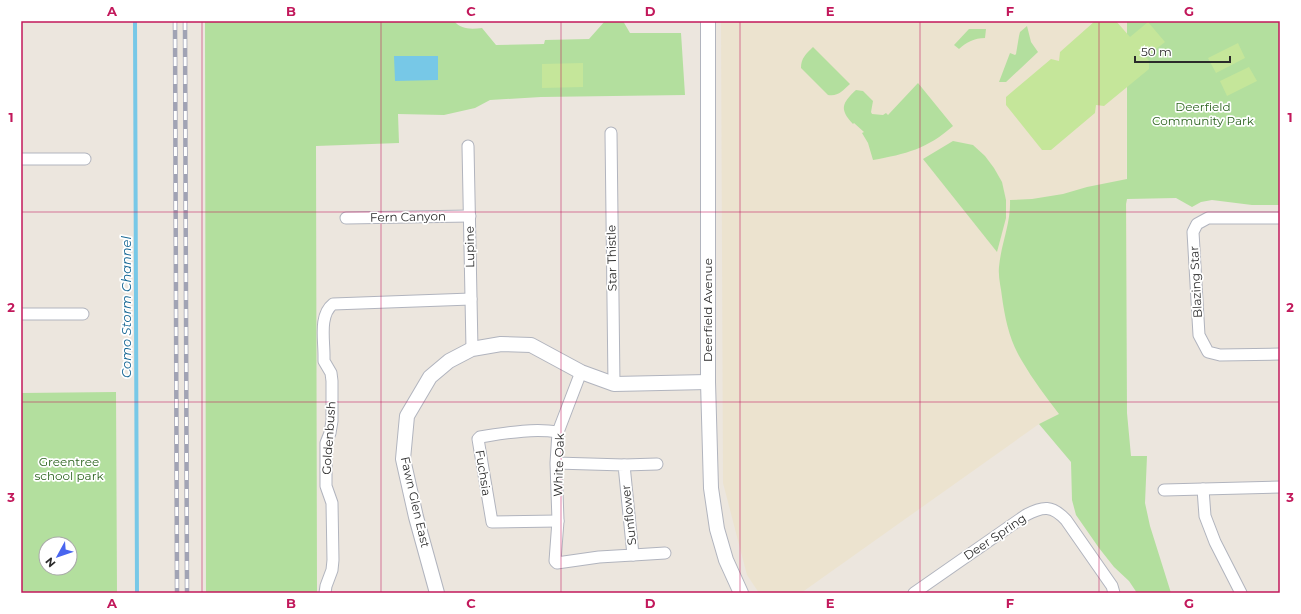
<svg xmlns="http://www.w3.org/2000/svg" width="1301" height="614" font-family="Montserrat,sans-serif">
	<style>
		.education { fill: #ece3cf }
		.green { fill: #b3df9e; fill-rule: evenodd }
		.pitch { fill: #c5e69a }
		.water { fill: #77c8e7 }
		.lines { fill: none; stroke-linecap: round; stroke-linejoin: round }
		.stream { stroke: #77c8e7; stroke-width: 4 }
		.minor-casing { stroke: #b1b4be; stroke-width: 13 }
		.tertiary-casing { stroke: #b1b4be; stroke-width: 16 }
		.minor { stroke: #fff; stroke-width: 11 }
		.tertiary { stroke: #fff; stroke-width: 14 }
		.rail-casing { stroke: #a1a3b4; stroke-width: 4.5 }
		.rail { stroke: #fff; stroke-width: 3; stroke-dasharray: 9; stroke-linecap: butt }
		.grid { fill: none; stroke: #c2185b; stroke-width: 1; stroke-opacity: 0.55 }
		.labels { text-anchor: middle; stroke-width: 3.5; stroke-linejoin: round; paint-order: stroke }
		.park-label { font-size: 12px; fill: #2c641f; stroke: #fff }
		.street-label { font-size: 12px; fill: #2b2b2b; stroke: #fff }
		.water-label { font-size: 13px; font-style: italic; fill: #166794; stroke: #fff }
		.neatline { fill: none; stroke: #c2185b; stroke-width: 1.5 }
		.grid-label { font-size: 13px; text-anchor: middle; font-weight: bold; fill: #c2185b }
	</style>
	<rect width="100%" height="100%" fill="#ece6de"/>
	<!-- education -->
	<polygon class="education" points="721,21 1127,21 1126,402 1099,396 1039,424 801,593 759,593 747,575 723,483"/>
	<!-- green -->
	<g class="green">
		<path d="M205,21H454C461,30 472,29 482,28L496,45L544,44L545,40L589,39L605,21H623L630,33H681L685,95L541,97L490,100L475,108L444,115L398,114L399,143L316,146L317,593H206Z"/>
		<path d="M1127,21H1280V205H1252L1212,200L1201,202L1192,207L1176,198L1127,199L1126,204L1127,413L1131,456H1147L1145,503L1150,526L1171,593H1137L1129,581L1114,567L1099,548L1076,515L1072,500L1071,462L1039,424L1059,414C1046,397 1033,380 1022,361C1010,342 1005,319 1002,297C1001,287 998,277 999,267C1001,244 1011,223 1010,200L1032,199L1063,194L1087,187L1127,179Z"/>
		<polygon points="1027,26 1031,42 1038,52 1006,82 999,82 1010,53 1015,55 1016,54 1019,36 1020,32"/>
		<path d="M969,29H986L985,38C974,38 967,42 959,49L954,45Z"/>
		<path d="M813,47L850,84C843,90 838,97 828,95L801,68C801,58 806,54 813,47Z"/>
		<path d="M918,83L953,126C927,149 906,154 873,160L868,143L862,133L864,132L854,123L853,124C839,109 842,103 856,90L863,91L873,101L871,112L872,114L883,115L886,113L888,115Z"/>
		<polygon points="953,141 973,145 985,156 994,168 1002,182 1006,200 1006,218 997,252 923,159"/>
		<path d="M116,392L117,593H21V393ZM46,544H70V568H46Z"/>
	</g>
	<!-- pitch -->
	<g class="pitch">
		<polygon points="1095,21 1116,21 1130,37 1148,22 1165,42 1146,57 1149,61 1149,69 1104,106 1096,105 1095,113 1051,150 1042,150 1006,105 1006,97 1051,59 1059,61 1060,52"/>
		<polygon points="1238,43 1245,58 1216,73 1208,58"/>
		<polygon points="583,63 583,87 542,88 542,64"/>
		<polygon points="1249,67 1257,81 1227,96 1220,81"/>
	</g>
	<!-- water -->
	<polygon class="water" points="394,56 438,56 438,80 395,81"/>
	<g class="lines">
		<!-- stream -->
		<polyline class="stream" points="135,21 137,593"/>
		<defs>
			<g id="minor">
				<polyline points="611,133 614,384"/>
				<polyline points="468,146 472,349"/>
				<polyline points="21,159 85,159"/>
				<polyline points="346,218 470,216"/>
				<polyline points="1280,218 1208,218 1197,224 1193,232 1199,335 1208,352 1220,355 1280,354"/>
				<polyline points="21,314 83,314"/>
				<path d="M558,432C532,428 506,433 480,437L478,439L492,522L558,521"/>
				<polyline points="556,463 624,465 633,555 599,557 557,563 555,561 558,521 556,463 558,432 581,372"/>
				<polyline points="624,465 657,464"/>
				<polyline points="1203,489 1205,516 1215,542 1241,593"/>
				<polyline points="1164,490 1280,487"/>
				<polyline points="633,555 665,553"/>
				<path d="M325,593L326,586L332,570L333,560L332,503L326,486V443L330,433L332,421V381L331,373L324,361V355C324,339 319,315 333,304L471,299"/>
				<path d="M914,593L1026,515C1043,506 1052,505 1066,520L1112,586L1114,593"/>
			</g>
			<g id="tertiary">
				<polyline points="708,21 708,382 711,488 717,529 726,560 741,593"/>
				<polyline points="437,593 416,517 403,459 407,416 430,377 449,361 472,349 501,344 531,345 581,372 614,384 708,382"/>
			</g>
		</defs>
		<!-- minor casing -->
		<use href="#minor" class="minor-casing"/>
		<!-- tertiary casing -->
		<use href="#tertiary" class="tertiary-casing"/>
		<!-- minor -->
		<use href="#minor" class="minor"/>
		<!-- tertiary -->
		<use href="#tertiary" class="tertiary"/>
		<defs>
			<g id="rail">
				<polyline points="175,21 177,593"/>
				<polyline points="185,21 187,593"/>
			</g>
		</defs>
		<!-- rail casing -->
		<use href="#rail" class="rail-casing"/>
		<!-- rail -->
		<use href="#rail" class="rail"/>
	</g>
	<!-- grid -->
	<path class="grid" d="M202,21V593M381,21V593M561,21V593M740,21V593M920,21V593M1099,21V593M21,212H1280M21,402H1280"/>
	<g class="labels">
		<!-- park labels -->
		<g class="park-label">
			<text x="1203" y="111">Deerfield<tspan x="1203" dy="14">Community Park</tspan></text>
			<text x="69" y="466">Greentree<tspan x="69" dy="14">school park</tspan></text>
		</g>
		<!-- street labels -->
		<g class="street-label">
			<text transform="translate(408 217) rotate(-1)" y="4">Fern Canyon</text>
			<text transform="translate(470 247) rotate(-91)" y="4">Lupine</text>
			<text transform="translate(612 258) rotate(-91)" y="4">Star Thistle</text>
			<text transform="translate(1196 282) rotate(-93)" y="4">Blazing Star</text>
			<text transform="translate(708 310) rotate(-90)" y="4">Deerfield Avenue</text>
			<text transform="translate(329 438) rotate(-86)" y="4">Goldenbush</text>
			<text transform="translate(559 465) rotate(-88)" y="4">White Oak</text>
			<text transform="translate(483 473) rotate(81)" y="4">Fuchsia</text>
			<text transform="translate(415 502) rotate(77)" y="4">Fawn Glen East</text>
			<text transform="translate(629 515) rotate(-96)" y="4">Sunflower</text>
			<text transform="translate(995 537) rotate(-34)" y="4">Deer Spring</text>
		</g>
		<!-- water labels -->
		<g class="water-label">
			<text transform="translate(126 307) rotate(-90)" y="5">Como Storm Channel</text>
		</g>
	</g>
	<!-- border -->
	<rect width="1301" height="614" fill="none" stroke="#ffffff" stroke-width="44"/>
	<!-- north arrow -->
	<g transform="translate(58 556) rotate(230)"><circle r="19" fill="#ffffff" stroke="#aaaaaa"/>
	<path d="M0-3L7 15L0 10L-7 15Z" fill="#4865ef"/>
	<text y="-6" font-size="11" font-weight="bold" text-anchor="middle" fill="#2b2b2b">N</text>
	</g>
	<!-- scale -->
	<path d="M1135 56v6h95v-6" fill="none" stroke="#2b2b2b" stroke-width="2"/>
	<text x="1141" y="56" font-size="12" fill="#2b2b2b" stroke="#ffffff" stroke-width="3" paint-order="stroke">50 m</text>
	<rect x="22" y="22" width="1257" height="570" class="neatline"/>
	<g class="grid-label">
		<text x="112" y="16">A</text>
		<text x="291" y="16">B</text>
		<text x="471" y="16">C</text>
		<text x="650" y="16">D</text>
		<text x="830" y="16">E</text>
		<text x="1010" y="16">F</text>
		<text x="1189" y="16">G</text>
		<text x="11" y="122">1</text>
		<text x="1290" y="122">1</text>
		<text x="11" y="312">2</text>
		<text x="1290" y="312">2</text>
		<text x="11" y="502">3</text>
		<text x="1290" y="502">3</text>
		<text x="112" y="608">A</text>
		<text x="291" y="608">B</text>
		<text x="471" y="608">C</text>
		<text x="650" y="608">D</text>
		<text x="830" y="608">E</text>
		<text x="1010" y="608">F</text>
		<text x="1189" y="608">G</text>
	</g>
</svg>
